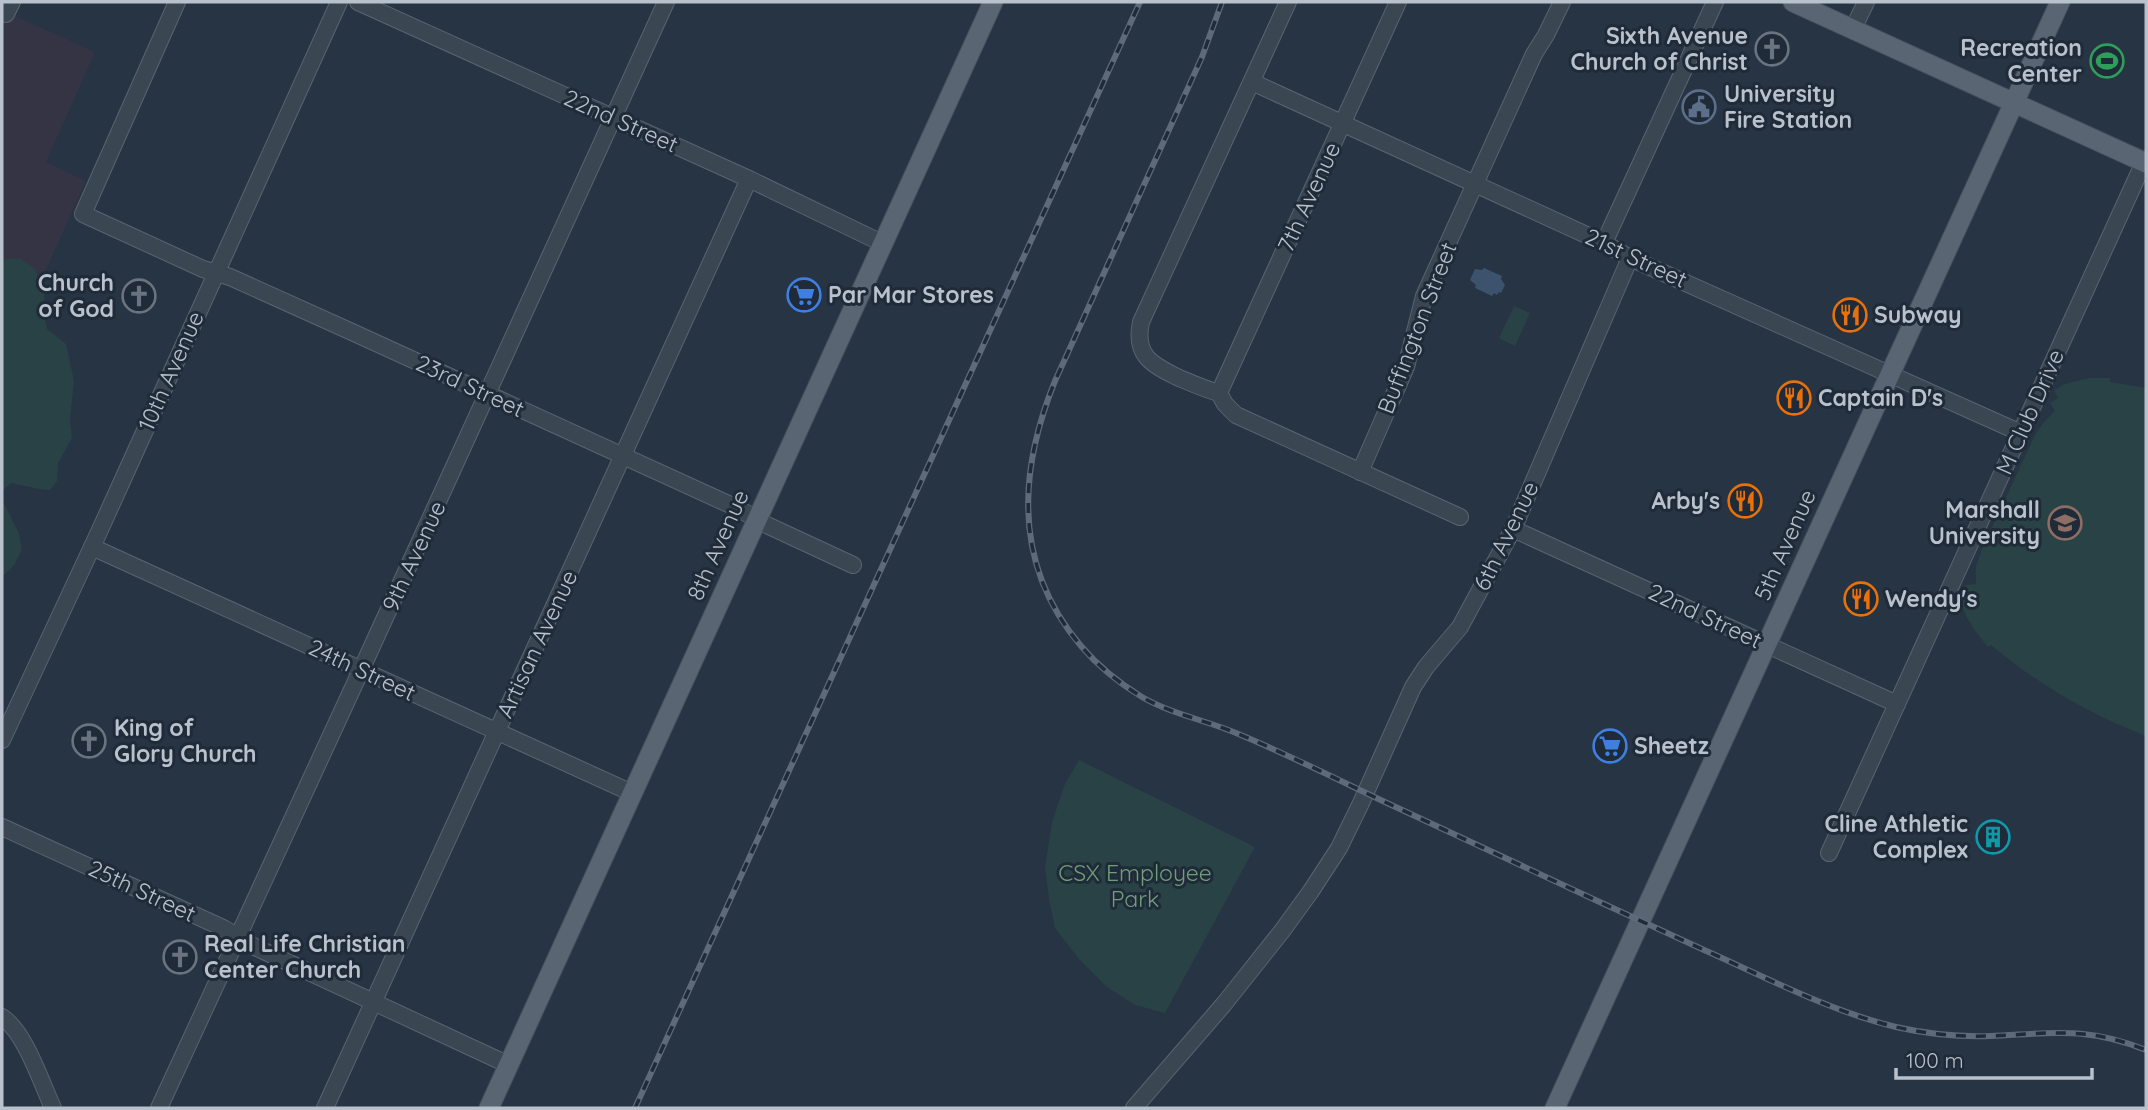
<svg xmlns="http://www.w3.org/2000/svg" width="2148" height="1110" font-family="Quicksand,sans-serif">
	<style>
		.medical { fill: #353444 }
		.green { fill: #294245 }
		.water { fill: #3d526d }
		.lines { fill: none; stroke-linecap: round; stroke-linejoin: round }
		.minor-casing { stroke: #5a6471; stroke-width: 18 }
		.major-casing { stroke: #454f5d; stroke-width: 21 }
		.minor { stroke: #3b4653; stroke-width: 16 }
		.major { stroke: #5a6573; stroke-width: 19 }
		.rail-casing { stroke: #5e6a7a; stroke-width: 6 }
		.rail { stroke: #202b39; stroke-width: 3.5; stroke-dasharray: 10; stroke-linecap: butt }
		.labels { text-anchor: middle; stroke-width: 6; stroke-linejoin: round; paint-order: stroke }
		.poi-label { font-size: 23px; font-weight: bold; fill: #b9c1cd; stroke: #202b39; text-anchor: start }
		.street-label { font-size: 23px; fill: #b9c1cd; stroke: #202b39 }
		.park-label { font-size: 23px; fill: #709e79; stroke: #202b39 }
	</style>
	<rect width="100%" height="100%" fill="#273444"/>
	<!-- medical -->
	<polygon class="medical" points="2,10 95,52 46,162 86,181 2,367"/>
	<!-- green -->
	<g class="green">
		<path d="M19,258L35,269L45,292L43,312L47,329L66,344L74,381L70,419L72,438L58,463L57,481L50,490C37,490 25,485 11,483L2,491V262L6,259Z"/>
		<polygon points="1514,306 1530,313 1515,346 1499,338"/>
		<path d="M2089,378H2110V382L2146,388V736C2089,714 2037,684 1991,645L1988,647C1975,631 1964,617 1959,597L1968,595L1966,585L1976,584V566L1982,549L2034,437L2043,423L2055,411L2050,403L2058,398L2054,390L2065,384Z"/>
		<polygon points="2,499 19,534 22,550 14,565 2,577"/>
		<polygon points="1079,760 1255,847 1165,1013 1135,1005 1107,987 1079,959 1055,928 1049,899 1045,867 1052,822 1065,784"/>
	</g>
	<!-- water -->
	<polygon class="water" points="1484,268 1502,276 1501,279 1505,285 1501,293 1499,292 1497,295 1494,293 1492,296 1475,288 1476,285 1470,280 1475,269 1482,270"/>
	<g class="lines">
		<defs>
			<g id="minor">
				<polyline points="177,2 83,214 203,269 230,277 352,332 737,508 769,526 853,565"/>
				<polyline points="358,2 749,179 882,243"/>
				<path d="M1288,2L1141,322C1134,355 1151,364 1177,377C1191,383 1204,389 1219,393L1225,404L1236,415L1460,517"/>
				<polyline points="6,14 12,2"/>
				<polyline points="1853,29 1866,2"/>
				<polyline points="1252,82 1604,243 1630,258 2021,433"/>
				<polyline points="1604,243 1715,2"/>
				<polyline points="1219,393 1398,2"/>
				<polyline points="1360,472 1406,367 1424,296 1534,54 1546,35 1562,2"/>
				<polyline points="1513,529 1897,704"/>
				<polyline points="92,547 632,793"/>
				<polyline points="2,740 99,532 339,2"/>
				<polyline points="2,827 223,928 255,947 509,1065"/>
				<polyline points="1829,853 2144,162"/>
				<path d="M2,1017C25,1032 41,1082 53,1108"/>
				<polyline points="159,1108 368,655 666,2"/>
				<polyline points="325,1108 749,179"/>
				<polyline points="1134,1108 1224,1004 1282,931 1311,891 1339,848 1361,803 1413,687 1426,667 1460,627 1513,529 1630,258"/>
			</g>
			<g id="major">
				<polyline points="1793,2 2146,163"/>
				<polyline points="489,1108 993,2"/>
				<polyline points="1555,1108 2060,2"/>
			</g>
		</defs>
		<!-- minor casing -->
		<use href="#minor" class="minor-casing"/>
		<!-- major casing -->
		<use href="#major" class="major-casing"/>
		<!-- minor -->
		<use href="#minor" class="minor"/>
		<!-- major -->
		<use href="#major" class="major"/>
		<defs>
			<g id="rail">
				<path d="M1222,2L1202,57L1055,381C1018,472 1013,566 1081,646C1098,666 1119,683 1142,697C1171,714 1205,720 1236,733C1292,756 1346,784 1400,809C1501,856 1601,903 1702,949C1765,977 1829,1011 1896,1027C1927,1034 1958,1037 1990,1036C2021,1035 2052,1031 2083,1034C2105,1036 2126,1042 2146,1050"/>
				<polyline points="635,1108 1140,2"/>
			</g>
		</defs>
		<!-- rail casing -->
		<use href="#rail" class="rail-casing"/>
		<!-- rail -->
		<use href="#rail" class="rail"/>
	</g>
	<!-- icons -->
	<defs>
		<symbol id="church-ring" viewBox="-11 -11 22 22"><circle r="9.5" fill="#202b39" stroke="#6b7280" stroke-width="1.5"/><path d="M-1.2-6h2.4v3.5h3.3v2.4h-3.3V6h-2.4V-.1h-3.3v-2.4h3.3Z" fill="#6b7280"/></symbol>
		<symbol id="stadium-ring" viewBox="-11 -11 22 22"><circle r="9.5" fill="#202b39" stroke="#2e9e5b" stroke-width="1.5"/><path d="M0-5a6.5 5 0 1 0 0 10a6.5 5 0 1 0 0-10ZM-3.5-1.8h7v3.6h-7Z" fill="#2e9e5b"/></symbol>
		<symbol id="civic-ring" viewBox="-11 -11 22 22"><circle r="9.5" fill="#202b39" stroke="#5c6f8a" stroke-width="1.5"/><path d="M-.6-6.5H3V-4.5H.6V-3L4-1V1h2V6H-6V1h2V-1L-.6-3ZM-1.2 2.5V6h2.4V2.5Z" fill="#5c6f8a"/></symbol>
		<symbol id="supermarket-ring" viewBox="-11 -11 22 22"><circle r="9.5" fill="#202b39" stroke="#3f7fe0" stroke-width="1.5"/><path d="M-6-5.5h2.5l.6 2H6L4.5 2H-2.5L-4.4-4H-6ZM-1.5 3.2a1.3 1.3 0 1 0 .1 0ZM3 3.2a1.3 1.3 0 1 0 .1 0Z" fill="#3f7fe0"/></symbol>
		<symbol id="restaurant-ring" viewBox="-11 -11 22 22"><circle r="9.5" fill="#202b39" stroke="#e8710a" stroke-width="1.5"/><path d="M-5-6h1v4h1v-4h1v4h1v-4h1v5L-1.5 .5V6h-2V.5L-5-1ZM5-6V6H3V1.5H1.5Q1.5-4 5-6Z" fill="#e8710a"/></symbol>
		<symbol id="university-ring" viewBox="-11 -11 22 22"><circle r="9.5" fill="#202b39" stroke="#8d6e63" stroke-width="1.5"/><path d="M0-5L7-2L0 1L-7-2ZM-4 1L0 2.5L4 1V4Q0 6-4 4Z" fill="#8d6e63"/></symbol>
		<symbol id="building-ring" viewBox="-11 -11 22 22"><circle r="9.5" fill="#202b39" stroke="#0f9aa8" stroke-width="1.5"/><path d="M-4-6H4V6H1V3H-1V6H-4ZM-2.5-4.3h1.7v1.8h-1.7ZM.8-4.3h1.7v1.8H.8ZM-2.5-1h1.7V.8h-1.7ZM.8-1h1.7V.8H.8Z" fill="#0f9aa8"/></symbol>
	</defs>
	<g fill-rule="evenodd">
		<use href="#church-ring" x="1753" y="30" width="38" height="38"/>
		<use href="#stadium-ring" x="2088" y="42" width="38" height="38"/>
		<use href="#civic-ring" x="1680" y="88" width="38" height="38"/>
		<use href="#supermarket-ring" x="785" y="276" width="38" height="38"/>
		<use href="#church-ring" x="120" y="277" width="38" height="38"/>
		<use href="#restaurant-ring" x="1831" y="296" width="38" height="38"/>
		<use href="#restaurant-ring" x="1775" y="379" width="38" height="38"/>
		<use href="#restaurant-ring" x="1726" y="482" width="38" height="38"/>
		<use href="#university-ring" x="2046" y="504" width="38" height="38"/>
		<use href="#restaurant-ring" x="1842" y="580" width="38" height="38"/>
		<use href="#church-ring" x="70" y="722" width="38" height="38"/>
		<use href="#supermarket-ring" x="1591" y="727" width="38" height="38"/>
		<use href="#building-ring" x="1974" y="818" width="38" height="38"/>
		<use href="#church-ring" x="161" y="938" width="38" height="38"/>
	</g>
	<g class="labels">
		<!-- poi labels -->
		<g class="poi-label">
			<text x="1748" y="44" text-anchor="end">Sixth Avenue<tspan x="1748" dy="26">Church of Christ</tspan></text>
			<text x="2082" y="56" text-anchor="end">Recreation<tspan x="2082" dy="26">Center</tspan></text>
			<text x="1724" y="102">University<tspan x="1724" dy="26">Fire Station</tspan></text>
			<text x="114" y="291" text-anchor="end">Church<tspan x="114" dy="26">of God</tspan></text>
			<text x="828" y="303">Par Mar Stores</text>
			<text x="1874" y="323">Subway</text>
			<text x="1818" y="406">Captain D's</text>
			<text x="1720" y="509" text-anchor="end">Arby's</text>
			<text x="2040" y="518" text-anchor="end">Marshall<tspan x="2040" dy="26">University</tspan></text>
			<text x="1885" y="607">Wendy's</text>
			<text x="114" y="736">King of<tspan x="114" dy="26">Glory Church</tspan></text>
			<text x="1634" y="754">Sheetz</text>
			<text x="1968" y="832" text-anchor="end">Cline Athletic<tspan x="1968" dy="26">Complex</tspan></text>
			<text x="204" y="952">Real Life Christian<tspan x="204" dy="26">Center Church</tspan></text>
		</g>
		<!-- street labels -->
		<g class="street-label">
			<text transform="translate(621 121) rotate(24)" y="8">22nd Street</text>
			<text transform="translate(1309 197) rotate(-65)" y="8">7th Avenue</text>
			<text transform="translate(1636 258) rotate(25)" y="8">21st Street</text>
			<text transform="translate(1417 328) rotate(-69)" y="8">Buffington Street</text>
			<text transform="translate(171 371) rotate(-66)" y="8">10th Avenue</text>
			<text transform="translate(470 386) rotate(25)" y="8">23rd Street</text>
			<text transform="translate(2030 412) rotate(-66)" y="8">M Club Drive</text>
			<text transform="translate(1506 536) rotate(-64)" y="8">6th Avenue</text>
			<text transform="translate(718 545) rotate(-66)" y="8">8th Avenue</text>
			<text transform="translate(1785 545) rotate(-66)" y="8">5th Avenue</text>
			<text transform="translate(414 556) rotate(-65)" y="8">9th Avenue</text>
			<text transform="translate(1705 616) rotate(25)" y="8">22nd Street</text>
			<text transform="translate(537 644) rotate(-65)" y="8">Artisan Avenue</text>
			<text transform="translate(362 670) rotate(25)" y="8">24th Street</text>
			<text transform="translate(142 891) rotate(25)" y="8">25th Street</text>
		</g>
		<!-- park labels -->
		<g class="park-label">
			<text x="1135" y="881">CSX Employee<tspan x="1135" dy="26">Park</tspan></text>
		</g>
	</g>
	<!-- border -->
	<rect width="2148" height="1110" fill="none" stroke="#b9c1cd" stroke-width="7"/>
	<!-- scale -->
	<path d="M1896 1068v10h196v-10" fill="none" stroke="#b9c1cd" stroke-width="3.5"/>
	<text x="1906" y="1068" font-size="21" fill="#b9c1cd" stroke="#202b39" stroke-width="5" paint-order="stroke">100 m</text>
</svg>
